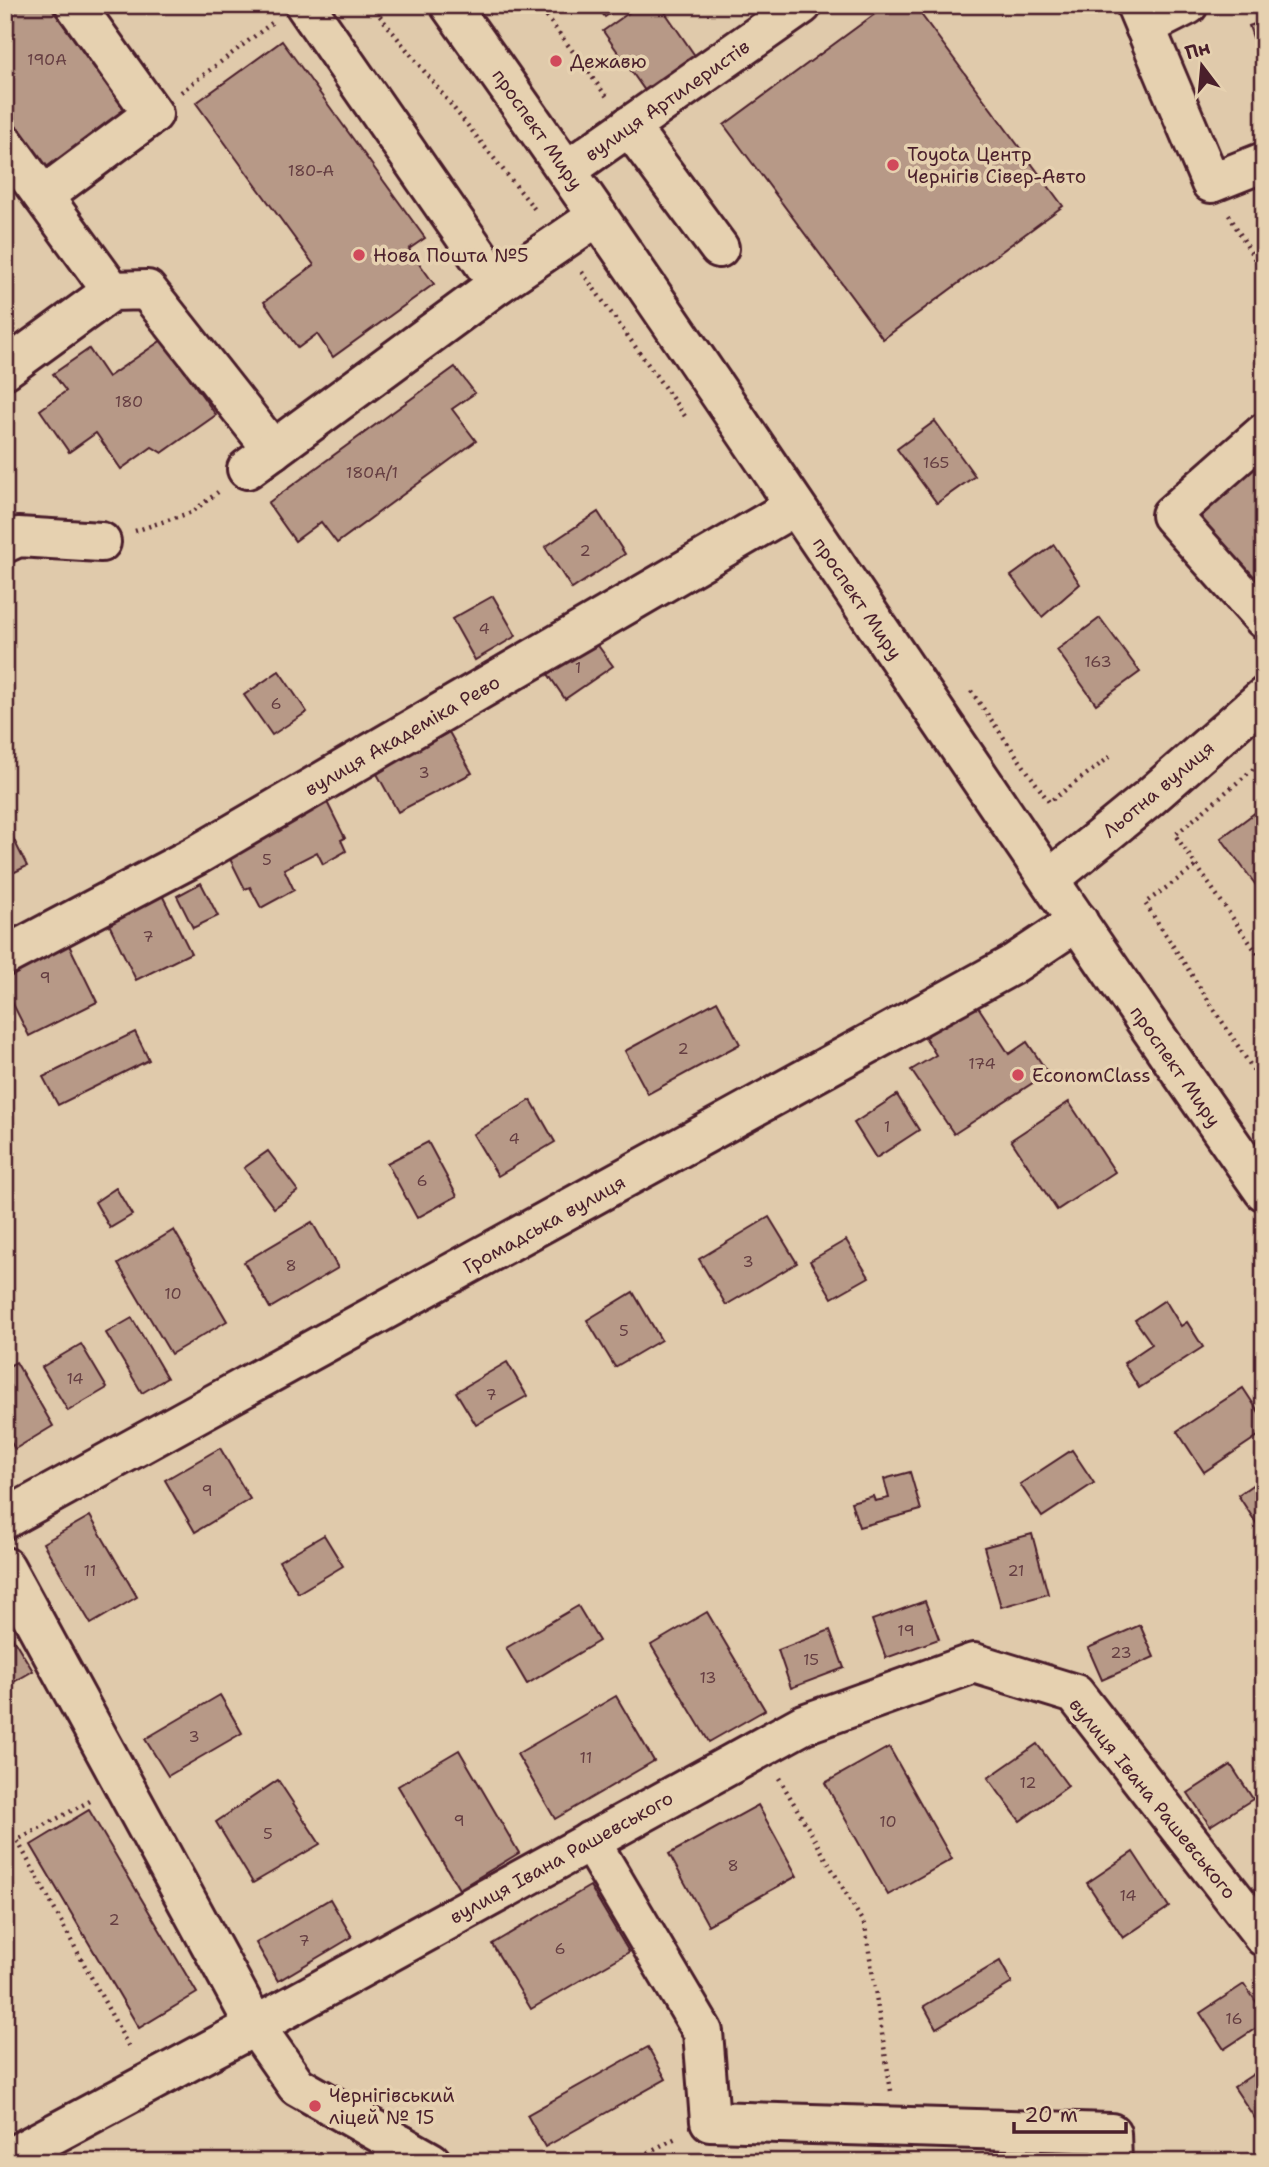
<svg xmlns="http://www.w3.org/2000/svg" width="1269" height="2167" font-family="'Shantell Sans',sans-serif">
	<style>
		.building { fill: #b79987; stroke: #4a1f2b; stroke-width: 2 }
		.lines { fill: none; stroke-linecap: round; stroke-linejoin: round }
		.minor-casing { stroke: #4a1f2b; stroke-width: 44 }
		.major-casing { stroke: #4a1f2b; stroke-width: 44 }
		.path { stroke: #4a1f2b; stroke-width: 4.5; stroke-dasharray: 2 5; stroke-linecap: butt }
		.minor { stroke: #e6d1b0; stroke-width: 38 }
		.major { stroke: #e6d1b0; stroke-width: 38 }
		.poi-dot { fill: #d1495b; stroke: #e6d1b0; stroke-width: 2.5 }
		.labels { text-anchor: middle; stroke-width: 7; stroke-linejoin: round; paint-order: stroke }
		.number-label { font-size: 16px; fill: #653e42 }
		.poi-label { font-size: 19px; fill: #4a1f2b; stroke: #e6d1b0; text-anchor: start }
		.street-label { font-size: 19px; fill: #4a1f2b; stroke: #e6d1b0 }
	</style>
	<rect width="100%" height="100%" fill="#e0caab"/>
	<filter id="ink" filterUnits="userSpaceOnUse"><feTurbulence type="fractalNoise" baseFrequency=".0143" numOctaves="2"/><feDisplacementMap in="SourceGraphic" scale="14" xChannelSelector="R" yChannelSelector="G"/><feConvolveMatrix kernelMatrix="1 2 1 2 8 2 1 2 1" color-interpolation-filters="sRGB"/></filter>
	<g filter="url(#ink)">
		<!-- building -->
		<g class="building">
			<polygon points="5,5 49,5 127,113 41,175 5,126"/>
			<polygon points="596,5 623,5 605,17"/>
			<polygon points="640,5 660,5 698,60 648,95 603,31"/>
			<polygon points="887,5 914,5 1063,206 883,339 724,125"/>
			<polygon points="1264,21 1264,69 1249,26"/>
			<polygon points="282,41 425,238 409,249 434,284 333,357 317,334 298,348 264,302 314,265 196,103"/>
			<polygon points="162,340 216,415 162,453 152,447 121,469 96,433 69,452 40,410 66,391 53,374 89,349 108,377"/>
			<polygon points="455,367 475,393 452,409 476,441 337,543 321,522 295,541 268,503"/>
			<polygon points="935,421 975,476 937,503 897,449"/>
			<polygon points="1264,459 1264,568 1248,582 1193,522"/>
			<polygon points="598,512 625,554 572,589 545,547"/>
			<polygon points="1054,545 1080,584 1042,617 1011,576"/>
			<polygon points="493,596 516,636 475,660 452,619"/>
			<polygon points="1100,618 1140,672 1096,704 1057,650"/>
			<polygon points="591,636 613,666 565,699 544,668"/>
			<polygon points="279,671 307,712 272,735 244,695"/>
			<polygon points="449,732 472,773 398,812 376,772"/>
			<polygon points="327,802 345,838 341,840 346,851 323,864 317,852 284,869 294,890 261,908 250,887 245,889 227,853"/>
			<polygon points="1264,806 1264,896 1221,838"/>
			<polygon points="5,822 27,866 5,877"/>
			<polygon points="201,883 218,916 193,928 177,896"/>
			<polygon points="160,891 191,953 136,980 106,918"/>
			<polygon points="65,937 97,1002 29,1036 5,988 5,967"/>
			<polygon points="717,1001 740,1044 648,1094 625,1051"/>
			<polygon points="977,1005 1009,1054 1027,1042 1048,1073 954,1134 911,1070 936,1055 925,1037"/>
			<polygon points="135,1032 149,1060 58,1105 43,1077"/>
			<polygon points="897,1095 919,1130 876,1158 854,1123"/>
			<polygon points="531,1100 555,1142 498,1176 473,1134"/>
			<polygon points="1069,1102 1115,1172 1057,1210 1011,1140"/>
			<polygon points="428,1142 457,1196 417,1218 387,1163"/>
			<polygon points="268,1151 298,1191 274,1208 244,1168"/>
			<polygon points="116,1188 132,1215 110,1228 95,1202"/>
			<polygon points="769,1217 797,1263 726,1305 699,1259"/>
			<polygon points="312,1222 338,1268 270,1308 244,1262"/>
			<polygon points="174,1230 227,1321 171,1354 118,1264"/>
			<polygon points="846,1240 869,1277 832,1298 810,1261"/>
			<polygon points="633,1292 661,1340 615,1367 587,1320"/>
			<polygon points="1165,1300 1181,1326 1187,1322 1203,1347 1139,1388 1124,1363 1152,1344 1135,1320"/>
			<polygon points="132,1318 167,1378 142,1393 106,1333"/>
			<polygon points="81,1344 107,1388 68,1411 42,1367"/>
			<polygon points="16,1362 53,1426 15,1449 5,1433 5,1368"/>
			<polygon points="507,1362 527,1396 476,1425 456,1392"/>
			<polygon points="1243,1388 1264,1420 1264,1432 1204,1472 1177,1431"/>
			<polygon points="220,1448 250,1499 195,1532 165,1480"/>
			<polygon points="1072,1450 1094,1483 1042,1517 1020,1484"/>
			<polygon points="910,1472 921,1510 859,1527 851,1502 873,1496 875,1501 889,1498 884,1479"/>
			<polygon points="1264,1477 1264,1535 1238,1495"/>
			<polygon points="90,1516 137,1597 91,1624 43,1543"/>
			<polygon points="1032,1534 1048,1594 1001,1607 984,1547"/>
			<polygon points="324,1535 343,1566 298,1593 279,1561"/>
			<polygon points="925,1601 939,1639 886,1658 872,1620"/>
			<polygon points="578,1606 599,1641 527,1684 506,1648"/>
			<polygon points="707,1612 765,1710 709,1742 651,1645"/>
			<polygon points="5,1625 33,1671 5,1687"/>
			<polygon points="1140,1625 1154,1657 1102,1680 1088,1648"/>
			<polygon points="830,1630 844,1668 791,1688 778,1650"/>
			<polygon points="220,1695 242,1733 168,1776 145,1739"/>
			<polygon points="616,1696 654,1761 555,1819 517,1754"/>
			<polygon points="1037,1744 1068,1786 1020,1821 988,1778"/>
			<polygon points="889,1747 952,1859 888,1895 825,1783"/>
			<polygon points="459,1750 519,1853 459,1889 398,1786"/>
			<polygon points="1231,1765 1253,1799 1210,1826 1188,1793"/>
			<polygon points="278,1780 320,1844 253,1883 216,1822"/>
			<polygon points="758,1805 797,1876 708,1925 669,1854"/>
			<polygon points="89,1810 197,1993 139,2028 31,1845"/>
			<polygon points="1133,1852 1169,1907 1123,1938 1087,1883"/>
			<polygon points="590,1886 629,1952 531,2009 492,1944"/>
			<polygon points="330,1899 352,1937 278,1981 256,1943"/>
			<polygon points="1000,1961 1012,1983 936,2028 924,2006"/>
			<polygon points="1244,1984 1264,2013 1264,2023 1224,2049 1200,2013"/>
			<polygon points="648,2047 666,2079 545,2147 527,2115"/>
			<polygon points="1264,2067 1264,2124 1260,2126 1234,2087"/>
			<polygon points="739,2156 1003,2162 738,2162"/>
		</g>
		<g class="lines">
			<defs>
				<g id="minor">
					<polyline points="305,5 498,284 598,216"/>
					<polyline points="1136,5 1211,183 1264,162"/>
					<polyline points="1145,27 1188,5"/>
					<polyline points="629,126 719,248"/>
					<polyline points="5,144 112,291"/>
					<polyline points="567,170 802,5"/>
					<polyline points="43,196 153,114 75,5"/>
					<polyline points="5,369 112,291 147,290 273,450"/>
					<polyline points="1264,433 1171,515 1264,619"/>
					<polyline points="247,469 498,284"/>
					<polyline points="5,543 18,537 101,542"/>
					<polyline points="1050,879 1148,799 1264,697"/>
					<polyline points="5,956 195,856 795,506"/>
					<polyline points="5,1519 1012,965 1078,921"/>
					<polyline points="5,1567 255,2026 804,1724 974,1663 1075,1694 1264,1937"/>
					<polyline points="590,1841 703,2032 710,2121 1111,2133 1112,2162"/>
					<polyline points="5,2160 255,2026 297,2086 401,2145"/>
					<polyline points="392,2162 401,2145 431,2162"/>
				</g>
				<path id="major" d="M450,5C728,396 988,799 1264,1191"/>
			</defs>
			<!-- minor casing -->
			<use href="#minor" class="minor-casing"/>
			<!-- major casing -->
			<use href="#major" class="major-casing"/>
			<!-- path -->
			<g class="path">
				<polyline points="371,5 537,212"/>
				<polyline points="538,5 607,97"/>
				<polyline points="181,92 272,23"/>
				<polyline points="1229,215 1264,275"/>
				<polyline points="582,272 687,419"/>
				<polyline points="135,531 192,512 218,492"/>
				<polyline points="971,691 1049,802 1114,754"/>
				<polyline points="1264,760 1175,835 1264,963"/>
				<polyline points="1195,867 1145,903 1264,1086"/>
				<polyline points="779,1778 865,1926 891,2091"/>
				<polyline points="90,1801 17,1840 130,2049"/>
				<polyline points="5,1845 17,1840"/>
				<polyline points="629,2162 678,2137"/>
			</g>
			<!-- minor -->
			<use href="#minor" class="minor"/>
			<!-- major -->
			<use href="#major" class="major"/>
		</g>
	</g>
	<!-- markers -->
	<g class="poi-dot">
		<circle cx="556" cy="61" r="7"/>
		<circle cx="893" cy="165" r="7"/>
		<circle cx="359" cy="255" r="7"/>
		<circle cx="1018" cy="1075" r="7"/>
		<circle cx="315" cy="2106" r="7"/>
	</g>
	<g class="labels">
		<!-- number labels -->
		<g class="number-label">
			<text x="47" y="65">190А</text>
			<text x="311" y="176">180-А</text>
			<text x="129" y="407">180</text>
			<text x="936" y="468">165</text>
			<text x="372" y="478">180А/1</text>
			<text x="585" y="556">2</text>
			<text x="484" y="634">4</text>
			<text x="1098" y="667">163</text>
			<text x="578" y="673">1</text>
			<text x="276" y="709">6</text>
			<text x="424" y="778">3</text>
			<text x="267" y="865">5</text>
			<text x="148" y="942">7</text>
			<text x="45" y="983">9</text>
			<text x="683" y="1054">2</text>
			<text x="982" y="1069">174</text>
			<text x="887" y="1132">1</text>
			<text x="514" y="1144">4</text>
			<text x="422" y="1186">6</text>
			<text x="748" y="1267">3</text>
			<text x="291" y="1271">8</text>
			<text x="173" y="1299">10</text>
			<text x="624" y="1336">5</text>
			<text x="75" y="1384">14</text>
			<text x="491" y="1400">7</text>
			<text x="207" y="1496">9</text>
			<text x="90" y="1576">11</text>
			<text x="1016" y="1576">21</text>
			<text x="906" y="1636">19</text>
			<text x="1121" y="1658">23</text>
			<text x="811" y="1665">15</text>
			<text x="708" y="1683">13</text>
			<text x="194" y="1742">3</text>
			<text x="586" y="1763">11</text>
			<text x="1028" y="1788">12</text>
			<text x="459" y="1826">9</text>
			<text x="888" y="1827">10</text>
			<text x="268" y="1839">5</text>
			<text x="733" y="1871">8</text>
			<text x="1128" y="1901">14</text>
			<text x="114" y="1925">2</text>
			<text x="304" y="1946">7</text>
			<text x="560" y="1954">6</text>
			<text x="1234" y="2024">16</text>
		</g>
		<!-- poi labels -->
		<g class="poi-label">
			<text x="570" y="68">Дежавю</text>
			<text x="907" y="161">Toyota Центр<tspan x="907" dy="22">Чернігів Сівер-Авто</tspan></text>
			<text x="373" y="262">Нова Пошта №5</text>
			<text x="1032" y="1082">EconomClass</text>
			<text x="329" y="2102">Чернігівський<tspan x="329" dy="22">ліцей № 15</tspan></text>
		</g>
		<!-- street labels -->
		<g class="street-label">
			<text transform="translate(667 100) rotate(-35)" y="7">вулиця Артилеристів</text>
			<text transform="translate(538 129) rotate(55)" y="7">проспект Миру</text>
			<text transform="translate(858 598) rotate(56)" y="7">проспект Миру</text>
			<text transform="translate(402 735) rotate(-30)" y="7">вулиця Академіка Рево</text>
			<text transform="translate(1158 789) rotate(-40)" y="7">Льотна вулиця</text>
			<text transform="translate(1176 1066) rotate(55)" y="7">проспект Миру</text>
			<text transform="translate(544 1224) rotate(-29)" y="7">Громадська вулиця</text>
			<text transform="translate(1153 1798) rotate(51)" y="7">вулиця Івана Рашевського</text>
			<text transform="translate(561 1857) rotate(-29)" y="7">вулиця Івана Рашевського</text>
		</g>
	</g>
	<!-- margin -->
	<rect width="1269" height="2167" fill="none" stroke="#e6d1b0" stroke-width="28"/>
	<rect x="14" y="14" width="1241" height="2139" fill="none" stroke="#4a1f2b" stroke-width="2.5" filter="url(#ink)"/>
	<!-- north arrow -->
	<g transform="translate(1202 66) rotate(344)" stroke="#e6d1b0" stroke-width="5" paint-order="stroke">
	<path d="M0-5L12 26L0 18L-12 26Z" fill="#4a1f2b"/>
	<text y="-10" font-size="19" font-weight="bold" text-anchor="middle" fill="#4a1f2b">Пн</text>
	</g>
	<!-- scale -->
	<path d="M1014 2122v10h112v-10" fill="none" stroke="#4a1f2b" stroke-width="3.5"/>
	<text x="1024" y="2122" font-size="21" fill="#4a1f2b" stroke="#e6d1b0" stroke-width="5" paint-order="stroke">20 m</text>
</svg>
